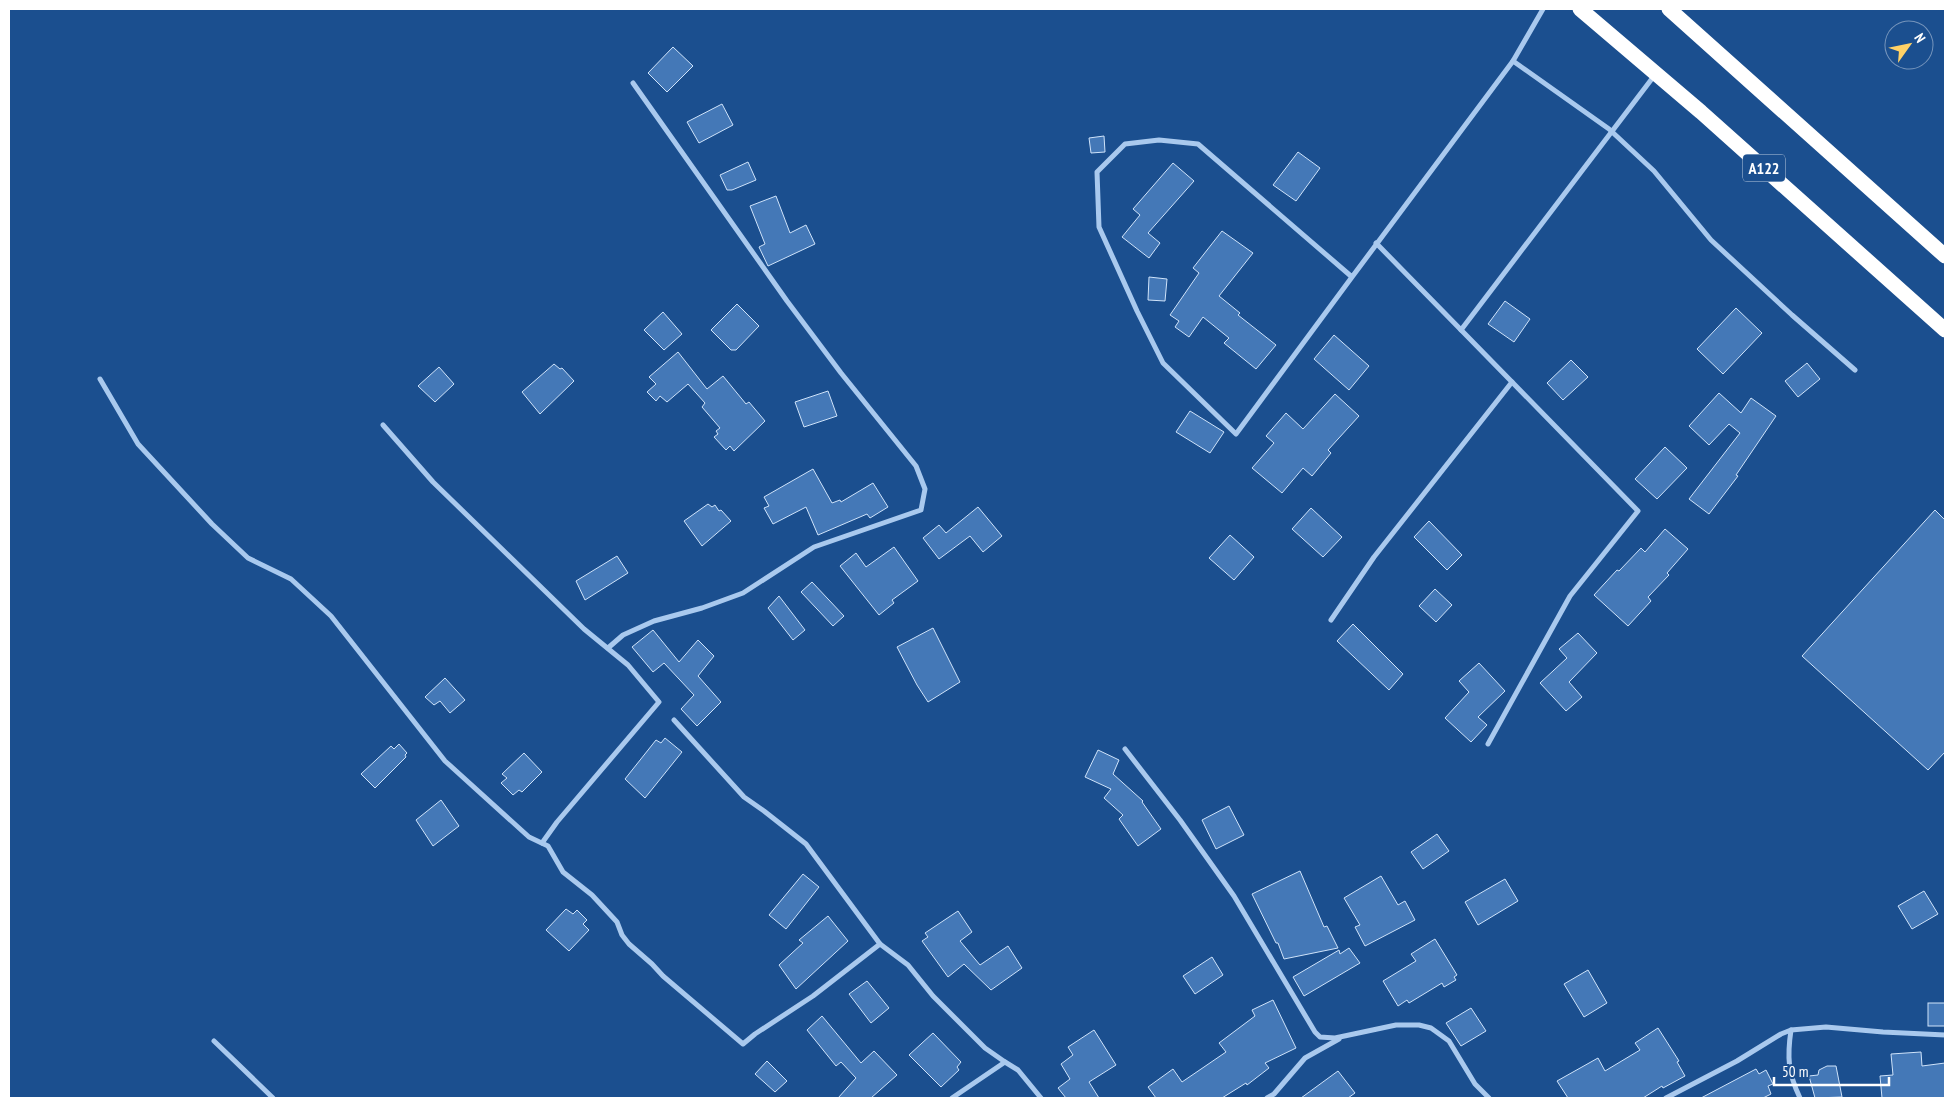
<svg xmlns="http://www.w3.org/2000/svg" width="1954" height="1107" font-family="'PT Sans Narrow',sans-serif">
	<style>
		.building { fill: #4478b7; stroke: #cfe3fa }
		.lines { fill: none; stroke-linecap: round; stroke-linejoin: round }
		.street { stroke: #a9c9ee; stroke-width: 5 }
		.highway { stroke: #fff; stroke-width: 15 }
		.labels { text-anchor: middle; stroke-width: 4; stroke-linejoin: round; paint-order: stroke }
		.shield { fill: #1b4f8f; stroke: #bbcadd; stroke-width: 1 }
		.shield-label { font-size: 16px; font-weight: bold; fill: #fff }
	</style>
	<rect width="100%" height="100%" fill="#1b4f8f"/>
	<!-- building -->
	<g class="building">
		<polygon points="673,47 693,66 667,92 648,73"/>
		<polygon points="722,104 733,125 699,143 687,122"/>
		<polygon points="1104,136 1105,152 1091,153 1089,138"/>
		<polygon points="1298,152 1320,168 1296,201 1273,185"/>
		<polygon points="748,162 756,180 732,190 727,190 720,175"/>
		<polygon points="1173,163 1194,181 1148,233 1160,243 1149,258 1122,237 1140,215 1133,209"/>
		<polygon points="776,196 790,233 806,225 815,244 768,266 759,247 765,244 750,206"/>
		<polygon points="1222,231 1253,253 1219,296 1240,313 1238,315 1276,345 1256,369 1224,343 1229,338 1203,317 1189,337 1175,327 1179,321 1170,315 1199,273 1193,268"/>
		<polygon points="1149,277 1167,279 1165,301 1148,300"/>
		<polygon points="1505,301 1530,319 1514,342 1488,324"/>
		<polygon points="737,304 759,326 736,350 731,350 711,330"/>
		<polygon points="1736,308 1762,333 1723,374 1697,349"/>
		<polygon points="663,312 682,334 664,350 644,330"/>
		<polygon points="1334,335 1369,366 1349,390 1314,359"/>
		<polygon points="678,352 707,389 723,376 746,404 749,402 765,421 734,451 730,446 726,450 714,437 718,434 716,431 720,428 702,407 705,403 688,384 667,402 660,396 656,401 647,392 656,384 649,377"/>
		<polygon points="1571,360 1588,377 1563,400 1547,383"/>
		<polygon points="1807,363 1820,379 1798,397 1785,381"/>
		<polygon points="554,364 560,369 562,368 574,381 540,414 522,392"/>
		<polygon points="439,367 454,384 435,402 418,386"/>
		<polygon points="828,391 837,416 804,427 795,402"/>
		<polygon points="1719,393 1741,413 1751,398 1776,416 1736,475 1738,476 1709,514 1689,499 1740,433 1729,424 1709,445 1689,426"/>
		<polygon points="1335,394 1359,416 1328,450 1331,453 1312,476 1303,468 1282,493 1252,468 1274,443 1266,436 1286,413 1303,429"/>
		<polygon points="1190,411 1224,432 1210,453 1176,432"/>
		<polygon points="1665,447 1687,468 1657,499 1635,479"/>
		<polygon points="813,469 832,503 840,500 841,502 873,483 888,507 870,518 867,514 818,535 806,507 773,524 764,508 769,506 764,497"/>
		<polygon points="708,504 712,507 715,505 719,511 721,510 731,521 702,546 684,521"/>
		<polygon points="978,507 1002,536 983,552 970,536 939,559 923,538 939,525 946,533"/>
		<polygon points="1311,508 1342,537 1323,557 1292,529"/>
		<polygon points="1935,510 1945,520 1945,752 1928,770 1802,656"/>
		<polygon points="1429,521 1462,555 1447,570 1414,537"/>
		<polygon points="1665,529 1688,549 1667,573 1669,575 1648,597 1651,601 1628,626 1594,595 1617,570 1619,571 1641,548 1645,552"/>
		<polygon points="1230,535 1254,557 1234,580 1209,558"/>
		<polygon points="894,547 918,581 892,600 894,603 879,615 840,566 856,553 866,567"/>
		<polygon points="617,556 628,573 585,600 576,581"/>
		<polygon points="812,582 844,616 833,626 801,592"/>
		<polygon points="1435,589 1452,605 1436,622 1419,606"/>
		<polygon points="779,596 805,630 793,640 768,608"/>
		<polygon points="1353,624 1403,674 1389,690 1337,641"/>
		<polygon points="933,628 960,682 928,702 917,685 897,647"/>
		<polygon points="653,630 679,662 698,640 714,656 698,676 721,702 697,726 681,709 694,695 664,663 653,672 632,647"/>
		<polygon points="1578,633 1597,653 1569,682 1582,697 1566,711 1540,683 1567,658 1559,649"/>
		<polygon points="1479,663 1505,691 1478,717 1487,725 1471,742 1445,718 1469,692 1459,681"/>
		<polygon points="445,678 465,700 450,713 440,701 434,705 425,697"/>
		<polygon points="665,738 682,752 645,798 625,779 656,740 661,743"/>
		<polygon points="399,744 407,753 405,755 406,757 375,788 361,774 391,746 394,749"/>
		<polygon points="1098,750 1119,760 1113,774 1143,801 1142,802 1161,829 1138,846 1119,819 1123,815 1104,798 1111,789 1085,777"/>
		<polygon points="524,753 542,772 522,792 519,790 513,795 501,783 507,778 502,774"/>
		<polygon points="441,800 459,826 433,846 416,820"/>
		<polygon points="1229,806 1244,835 1216,849 1202,820"/>
		<polygon points="1437,834 1449,851 1423,869 1411,852"/>
		<polygon points="1300,871 1324,927 1327,926 1338,948 1284,959 1278,943 1276,943 1252,894"/>
		<polygon points="803,874 819,887 786,929 769,915"/>
		<polygon points="1381,876 1398,905 1405,901 1415,920 1365,946 1355,927 1360,925 1344,898"/>
		<polygon points="1505,879 1518,901 1478,925 1465,902"/>
		<polygon points="1924,891 1938,914 1912,929 1898,906"/>
		<polygon points="566,909 573,914 577,910 587,920 583,924 589,930 569,951 546,930"/>
		<polygon points="958,911 972,932 960,941 980,965 1008,946 1022,968 991,990 964,964 948,977 922,941 928,937 925,933"/>
		<polygon points="828,916 848,941 796,989 779,965 803,943 799,940"/>
		<polygon points="1435,939 1457,975 1454,977 1456,980 1444,987 1442,983 1409,1003 1407,1000 1398,1006 1383,981 1416,961 1411,954"/>
		<polygon points="1349,948 1360,963 1304,996 1293,977 1339,950 1340,954"/>
		<polygon points="1212,957 1223,975 1195,994 1183,976"/>
		<polygon points="1588,970 1607,1003 1584,1017 1564,984"/>
		<polygon points="867,981 889,1008 871,1023 849,994"/>
		<polygon points="1273,1000 1296,1048 1265,1063 1269,1068 1247,1085 1246,1083 1222,1098 1156,1098 1148,1087 1173,1069 1182,1082 1226,1052 1219,1043 1255,1016 1252,1010"/>
		<rect x="1928" y="1003" width="17" height="23"/>
		<polygon points="1471,1008 1486,1031 1461,1046 1446,1023"/>
		<polygon points="822,1016 861,1063 874,1051 897,1075 871,1098 838,1098 856,1078 841,1062 836,1066 807,1030"/>
		<polygon points="1658,1028 1679,1061 1677,1062 1685,1076 1663,1088 1662,1086 1643,1098 1568,1098 1557,1081 1598,1058 1605,1071 1640,1050 1635,1043"/>
		<polygon points="1094,1030 1116,1065 1089,1082 1099,1098 1066,1098 1058,1088 1070,1079 1061,1064 1073,1055 1068,1047"/>
		<polygon points="933,1033 961,1062 957,1067 959,1070 941,1087 909,1055"/>
		<polygon points="1921,1052 1922,1066 1945,1063 1945,1098 1882,1098 1880,1076 1893,1075 1891,1054"/>
		<polygon points="767,1061 787,1081 775,1092 755,1074"/>
		<polygon points="1827,1066 1836,1066 1842,1097 1815,1098 1809,1076 1818,1075 1819,1070"/>
		<polygon points="1756,1069 1759,1074 1766,1070 1773,1084 1768,1086 1771,1094 1763,1098 1701,1098"/>
		<polygon points="1338,1071 1355,1093 1348,1098 1301,1098"/>
	</g>
	<g class="lines">
		<!-- street -->
		<g class="street">
			<polyline points="1543,9 1513,61 1609,129 1654,171 1711,240 1792,315 1855,370"/>
			<polyline points="1352,277 1236,434 1163,363 1137,311 1099,227 1097,172 1125,144 1159,140 1198,144 1352,277 1513,61"/>
			<polyline points="1461,330 1654,76"/>
			<polyline points="100,379 138,444 212,524 248,558 291,579 331,616 445,761 529,837 548,846 563,872 592,895 617,922 622,935 629,944 652,964 663,976 743,1044 755,1034 813,996 880,944"/>
			<polyline points="383,425 433,482 584,629 628,665 659,702 557,822 542,843"/>
			<polyline points="1331,620 1374,557 1512,382 1376,243"/>
			<polyline points="608,648 623,635 654,621 702,608 743,593 814,547 921,510 925,489 916,466 841,373 787,301 633,83"/>
			<polyline points="674,720 744,797 764,811 806,844 880,944 908,965 933,996 985,1048 1005,1062 952,1098"/>
			<polyline points="1488,744 1570,596 1638,511 1512,382"/>
			<polyline points="1125,749 1180,820 1234,896 1315,1032 1320,1037 1335,1038 1396,1025 1419,1025 1431,1028 1449,1041 1475,1084 1489,1098"/>
			<path d="M1791,1030C1787,1057 1788,1073 1800,1098"/>
			<polyline points="214,1041 273,1098"/>
			<polyline points="1005,1062 1018,1070 1041,1098"/>
			<polyline points="1267,1098 1274,1094 1305,1058 1339,1039"/>
			<polyline points="1666,1098 1737,1061 1781,1034 1791,1030 1826,1027 1883,1032 1945,1035"/>
		</g>
		<!-- highway -->
		<g class="highway">
			<polyline points="1580,9 1701,112 1945,330"/>
			<polyline points="1669,9 1945,256"/>
		</g>
	</g>
	<g class="labels">
		<!-- shield labels -->
		<rect class="shield" x="1743" y="154.5" width="42" height="27" rx="4"/>
		<g class="shield-label">
			<text x="1764" y="174">A122</text>
		</g>
	</g>
	<!-- border -->
	<rect width="1954" height="1107" fill="none" stroke="#ffffff" stroke-width="20"/>
	<!-- north arrow -->
	<g transform="translate(1909 45) rotate(57)"><circle r="24" fill="#1b4f8f" stroke="#7695bc"/>
	<path d="M0-4L9 19L0 12L-9 19Z" fill="#ffd166"/>
	<text y="-8" font-size="14" font-weight="bold" text-anchor="middle" fill="#ffffff">N</text>
	</g>
	<!-- scale -->
	<path d="M1774 1077v8h115v-8" fill="none" stroke="#ffffff" stroke-width="2.5"/>
	<text x="1782" y="1077" font-size="15" fill="#ffffff" stroke="#1b4f8f" stroke-width="4" paint-order="stroke">50 m</text>
</svg>
